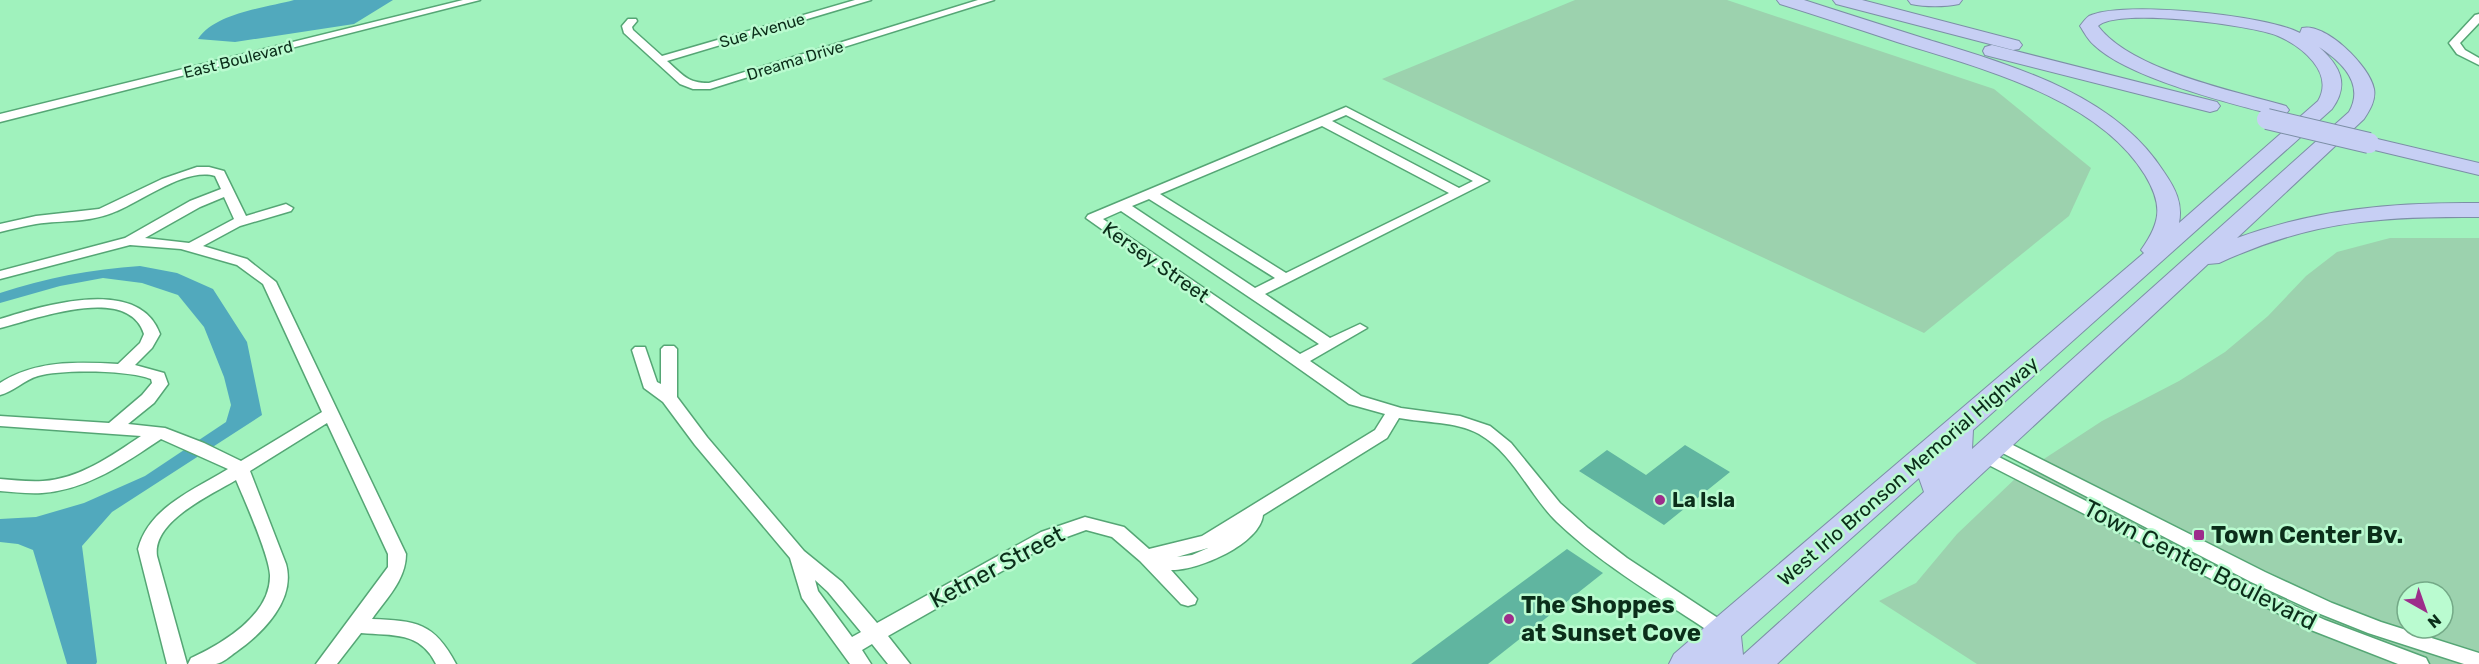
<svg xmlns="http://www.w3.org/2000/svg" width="2479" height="664" font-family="Rubik,sans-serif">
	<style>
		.green { fill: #9cd2ae; fill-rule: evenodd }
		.water { fill: #51a9bd }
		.building { fill: #60b5a0 }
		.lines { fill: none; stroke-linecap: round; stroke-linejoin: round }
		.minor-casing { stroke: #55a675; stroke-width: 3 }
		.trunk-casing { stroke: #7c8fa6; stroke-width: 2 }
		.minor { fill: #fff; fill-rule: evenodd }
		.trunk { fill: #c7cff4; fill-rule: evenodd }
		.trunk-bridge-casing { stroke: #7c8fa6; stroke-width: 22; stroke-linecap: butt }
		.trunk-bridge { stroke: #c7cff4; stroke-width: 20 }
		.poi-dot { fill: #9d2d8b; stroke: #bafbd0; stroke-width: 2 }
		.labels { text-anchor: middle; stroke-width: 5; stroke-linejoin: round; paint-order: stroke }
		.far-street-label { font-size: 16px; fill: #0b2e1a; stroke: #bafbd0 }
		.street-label { font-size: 20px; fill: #0b2e1a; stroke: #bafbd0 }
		.poi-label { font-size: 20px; font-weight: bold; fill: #0b2e1a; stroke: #bafbd0; text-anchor: start }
		.near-poi-label { font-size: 24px; font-weight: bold; fill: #0b2e1a; stroke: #bafbd0; text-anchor: start }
		.near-street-label { font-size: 24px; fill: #0b2e1a; stroke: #bafbd0 }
	</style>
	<rect width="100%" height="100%" fill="#a0f2bd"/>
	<!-- green -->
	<g class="green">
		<polygon points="1575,0 1727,0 1994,89 2091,168 2069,216 1924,333 1382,79"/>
		<path d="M2390,238H2479V664H1977L1879,601L1916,583L1957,534L2018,476L2102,421L2179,381L2225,352L2268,316L2306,276L2337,252ZM2407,592H2443V628H2407Z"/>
	</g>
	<!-- water -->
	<g class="water">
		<path d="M294,0H393L354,24L235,42L198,39C215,13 265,8 294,0Z"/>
		<path d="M140,266L177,273L213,289L247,342L262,415L112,512L82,546L97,662L96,664H67L33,550L18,544L0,542V519L36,517L84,503L145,476L226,422L231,405L224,377L204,327L178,295L142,283L103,278L60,286L0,303V293C45,278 92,269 140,266Z"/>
	</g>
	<!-- building -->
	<g class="building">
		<polygon points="1685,445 1730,472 1664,525 1579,471 1607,450 1646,475"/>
		<polygon points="1567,549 1603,573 1488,664 1411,664"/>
	</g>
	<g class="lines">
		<defs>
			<g id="minor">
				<polygon points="463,0 480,0 0,122 0,114"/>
				<path d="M855,0H871L667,61C683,75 687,83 709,83L978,0H994L710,89H693L680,84L624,33L622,26L628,19H636L637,21L632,27L633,30L662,56Z"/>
				<polygon points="2479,14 2479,23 2460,43 2465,50 2479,58 2479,65 2457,54 2449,43 2475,15"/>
				<path d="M1346,107L1489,181L1265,294L1330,338L1360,324L1367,328L1310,361L1361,396L1401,408L1460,416L1490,426L1511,443L1560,503L1588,528L1627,558L1730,626L1733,631L1730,636L1723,639L1716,636C1663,600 1604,567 1557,522C1529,495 1514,454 1479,434C1455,421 1425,423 1399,418L1387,438L1263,515C1260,544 1198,571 1171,570L1197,599L1195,604L1188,606L1181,604L1140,561L1112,537L1086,530L1053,542L888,636L910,664H888L872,644L862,650L871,664H850L802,598L790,558L695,445L663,402L644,388L632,350L635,347H645L657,382L661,384V349L664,346H674L677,349V397L707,437L804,551L842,582L877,623L1041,532L1085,517L1124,527L1149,549L1202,536L1375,430L1385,414L1349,404L1086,218L1088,215ZM1346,115L1473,181L1459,188L1332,121ZM1322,126L1449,193L1286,273L1160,194ZM1149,199L1275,278L1255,288L1132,206ZM1121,211L1319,344L1300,354L1103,219ZM1208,548L1192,555L1177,557ZM815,580L828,592L861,632L852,637L818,591Z"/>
				<path d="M197,167H209L224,171L246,216L286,204L293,208L291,211L240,226L203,246L247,259L276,282L406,554C406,580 386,599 372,619C416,621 434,622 456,664H436C420,631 393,636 361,633L337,664H316L388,567V554L327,423L250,471L286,564C296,600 263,633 236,652C230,656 223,663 216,664C208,664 197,664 188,664L191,658C222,644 271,615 270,575C269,555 245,501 236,480C211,495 152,521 157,556L187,664H167L138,549C149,507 194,490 228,469L161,439C125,463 87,490 42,493C28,494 14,492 0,491V479C14,480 28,482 43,481C79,479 111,456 141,436L0,426V416L109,423L142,395L152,383L151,379C129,370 61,369 38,376C24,380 13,392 0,395V383C36,360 77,362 118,364L140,343L144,334C128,283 34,320 0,328V319C42,306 139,275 160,334L152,348L135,365L164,373L168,384L154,403L128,424L165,428L204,443L241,461L322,412L263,284L237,265L181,249L130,245L0,279V271L125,238L190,201L221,189L215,176C187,167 143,200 117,211C91,223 64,220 36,224C24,226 12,229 0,232V224L36,216L99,209L162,179ZM224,197L234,219L189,243L145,238L200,207Z"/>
				<polygon points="1997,437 2265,572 2332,603 2381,622 2479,653 2479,664 2464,664 2368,633 2318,613 2251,582 1991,447 1989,443 1991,439"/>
				<polygon points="1985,450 2288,603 2325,620 2426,658 2429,664 2398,664 2311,630 1979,460 1977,456 1979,452"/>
			</g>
			<g id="trunk">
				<path d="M1777,0H1804C1844,13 1885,26 1926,39C2010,65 2114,93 2164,172C2175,188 2183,203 2179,223L2318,101C2335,72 2301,46 2278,36C2252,25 2117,7 2098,26C2131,70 2234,91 2286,106L2289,110L2286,114L2279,116C2232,104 2128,78 2094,45C2088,40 2084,32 2080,26C2083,22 2086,18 2089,16C2120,0 2267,15 2300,33L2302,28C2325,22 2370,66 2374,89C2376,100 2370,110 2364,119L2237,238C2316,209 2395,202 2479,203V217C2380,216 2310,221 2219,263L2208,264L1777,664H1669L1674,654L1711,622L2144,253L2141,250C2161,222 2163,205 2145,175C2097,97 1979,68 1897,42C1858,29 1819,16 1780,4ZM2319,47C2342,62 2365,84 2349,112L1972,449L1973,430L2332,109C2350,84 2340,66 2319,47ZM1919,478L1924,492L1743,655L1741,636Z"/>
				<polygon points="1833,0 1862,0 2019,41 2022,45 2019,49 2013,50 1836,4"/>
				<path d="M1908,0H1962L1959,4C1945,7 1925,7 1911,4Z"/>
				<polygon points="1992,45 2217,102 2220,106 2217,110 2210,112 1985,55 1983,51 1985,47"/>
				<polygon points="2369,137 2479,163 2479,175 2362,147 2359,143 2362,139"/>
			</g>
		</defs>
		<!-- minor casing -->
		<use href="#minor" class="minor-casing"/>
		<!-- trunk casing -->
		<use href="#trunk" class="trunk-casing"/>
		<!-- minor -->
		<use href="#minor" class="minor"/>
		<!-- trunk -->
		<use href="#trunk" class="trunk"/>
		<defs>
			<polyline id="trunk-bridge" points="2267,119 2369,143"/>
		</defs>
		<!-- trunk-bridge casing -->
		<use href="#trunk-bridge" class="trunk-bridge-casing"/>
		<!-- trunk-bridge -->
		<use href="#trunk-bridge" class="trunk-bridge"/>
	</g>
	<!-- markers -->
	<g class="poi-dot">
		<circle cx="1660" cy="500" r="6"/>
		<rect x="2193" y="529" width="12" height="12" rx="3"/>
		<circle cx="1509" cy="619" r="6"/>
	</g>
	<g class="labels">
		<!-- far-street labels -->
		<g class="far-street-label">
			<text transform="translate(762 30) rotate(-16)" y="6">Sue Avenue</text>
			<text transform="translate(238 59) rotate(-14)" y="6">East Boulevard</text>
			<text transform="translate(795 60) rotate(-17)" y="6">Dreama Drive</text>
		</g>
		<!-- street labels -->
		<g class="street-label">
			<text transform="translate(1156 262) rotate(35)" y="7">Kersey Street</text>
			<text transform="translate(1908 471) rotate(-41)" y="7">West Irlo Bronson Memorial Highway</text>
		</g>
		<!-- poi labels -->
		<g class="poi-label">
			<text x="1672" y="507">La Isla</text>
		</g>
		<!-- near-poi labels -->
		<g class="near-poi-label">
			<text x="2211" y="543">Town Center Bv.</text>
			<text x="1521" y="613">The Shoppes<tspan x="1521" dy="28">at Sunset Cove</tspan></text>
		</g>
		<!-- near-street labels -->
		<g class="near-street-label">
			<text transform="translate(2200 565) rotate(27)" y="8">Town Center Boulevard</text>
			<text transform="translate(997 567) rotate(-28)" y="8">Ketner Street</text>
		</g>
	</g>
	<!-- north arrow -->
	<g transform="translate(2425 610) rotate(140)"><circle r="28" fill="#bafbd0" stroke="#74a987" stroke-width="1.5"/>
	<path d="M0-4.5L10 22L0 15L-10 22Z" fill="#9d2d8b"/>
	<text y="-9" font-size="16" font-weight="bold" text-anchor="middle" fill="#0b2e1a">N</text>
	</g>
</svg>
